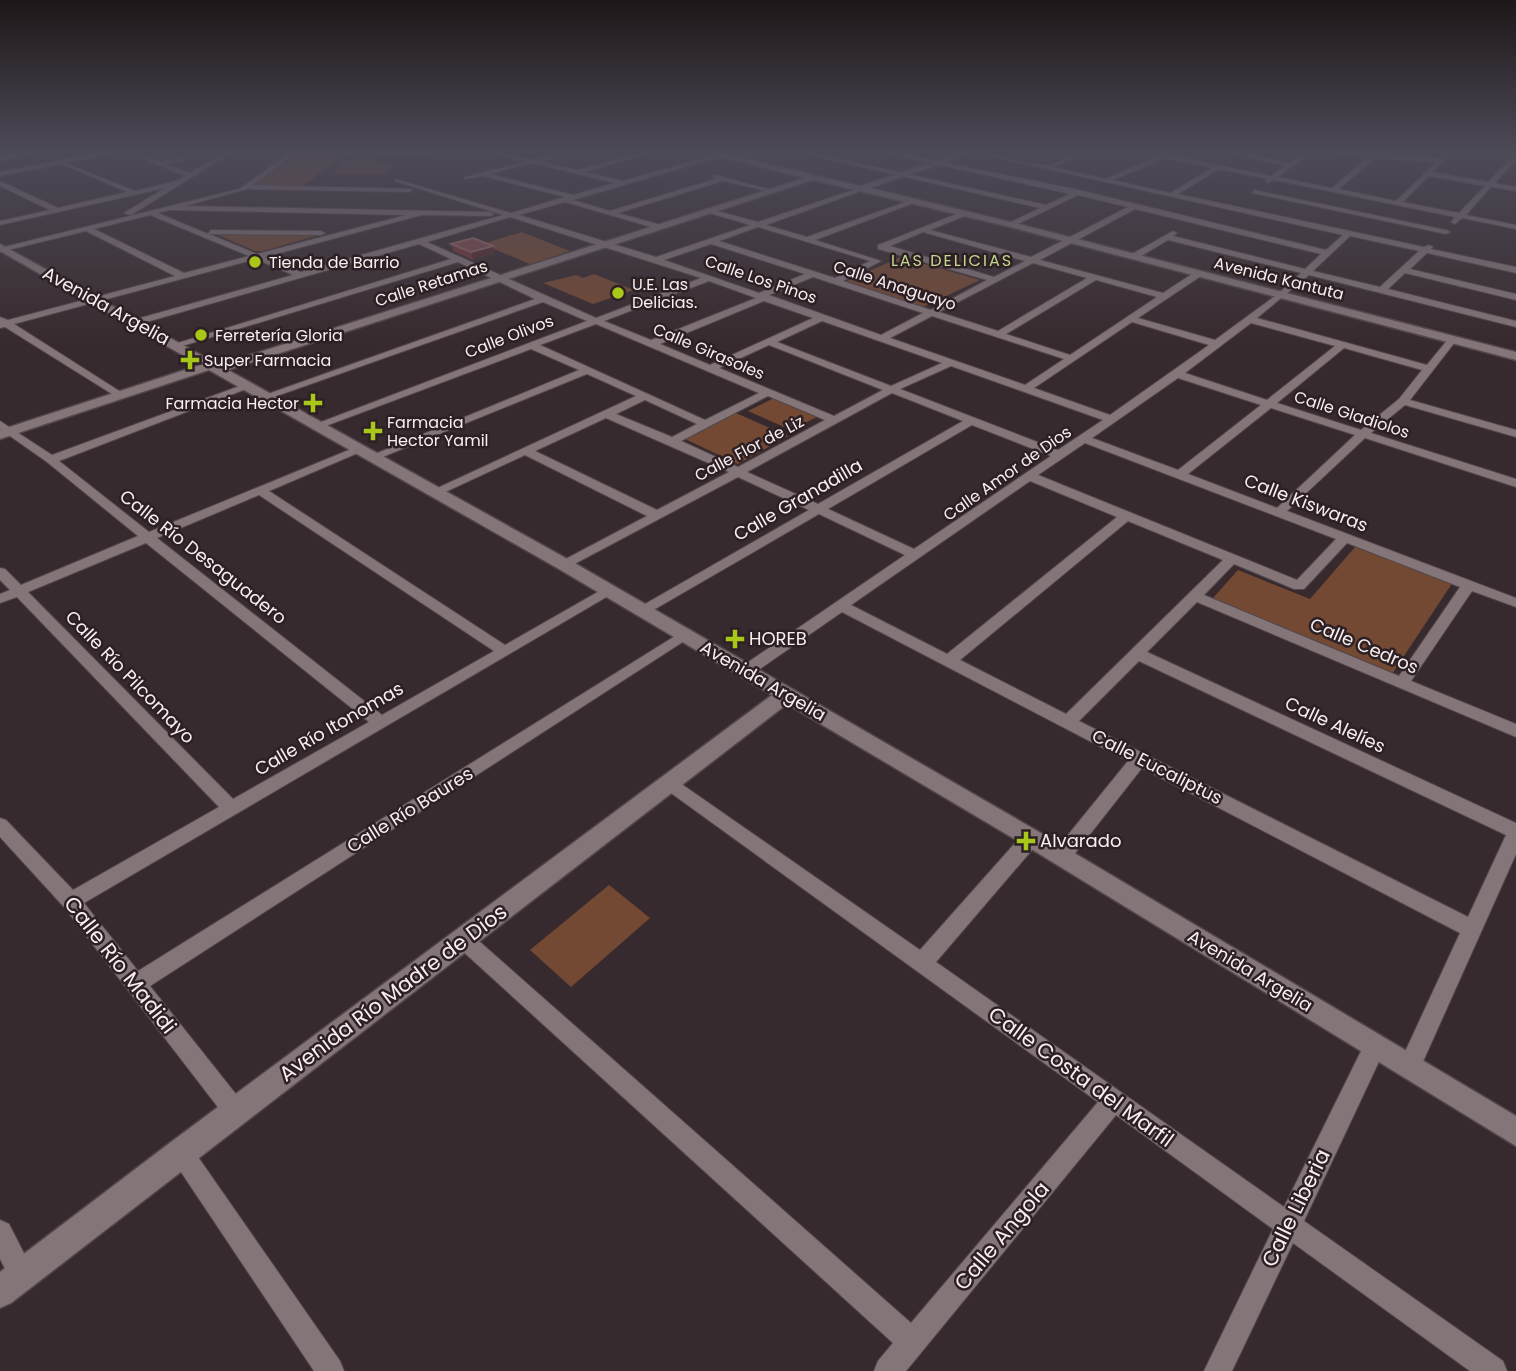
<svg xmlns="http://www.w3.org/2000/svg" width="1516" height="1371" font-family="Poppins,sans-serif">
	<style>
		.green { fill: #744933 }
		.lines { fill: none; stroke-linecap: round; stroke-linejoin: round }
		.minor-casing { stroke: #52474a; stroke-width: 2 }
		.tertiary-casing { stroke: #52474a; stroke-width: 3 }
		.minor { fill: #847579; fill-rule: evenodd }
		.tertiary { fill: #847579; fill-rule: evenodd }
		.wall { fill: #723736 }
		.shaded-wall { fill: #54292a }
		.building { fill: #804a4a; stroke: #936464; stroke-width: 2 }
		.poi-dot { fill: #a9c719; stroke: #2d2024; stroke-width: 2.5 }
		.labels { text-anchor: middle; stroke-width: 5; stroke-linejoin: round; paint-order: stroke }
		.far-neighbourhood-label { font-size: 16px; letter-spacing: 2px; fill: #c5d88d; stroke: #2d2024 }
		.far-poi-label { font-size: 16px; fill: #f7eef0; stroke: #2d2024; text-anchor: start }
		.far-street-label { font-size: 16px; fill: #f7eef0; stroke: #2d2024 }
		.street-label { font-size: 18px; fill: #f7eef0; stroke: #2d2024 }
		.poi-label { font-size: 18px; fill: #f7eef0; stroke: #2d2024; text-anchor: start }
		.near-street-label { font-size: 21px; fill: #f7eef0; stroke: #2d2024 }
	</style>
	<rect width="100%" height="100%" fill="#372a2e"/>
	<!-- green -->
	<g class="green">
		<polygon points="296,155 342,155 303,186 253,186"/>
		<polygon points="350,159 390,160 359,163 395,164 383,174 332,173"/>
		<polygon points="522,232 570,251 530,264 482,244"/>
		<polygon points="225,233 319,235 263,251 255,251 218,235"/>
		<polygon points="901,257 980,280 923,307 844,282"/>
		<polygon points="594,274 634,290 593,304 543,283 576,275 583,278"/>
		<polygon points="774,398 817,417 791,430 748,411"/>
		<polygon points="736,413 788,436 738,464 685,439"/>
		<polygon points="1356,546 1453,582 1392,674 1213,598 1238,570 1310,599"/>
		<polygon points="609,885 650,918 571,987 530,950"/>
	</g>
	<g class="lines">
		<defs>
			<g id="minor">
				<polygon points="25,152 38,152 0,161 0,157"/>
				<path d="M126,152C138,152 147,160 158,161C173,163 197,152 214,152L166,164L190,173L225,152H233L131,215L124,213L165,188L0,225V221L50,210L0,186V181L58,208L127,192L60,163V161L135,191L176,181L185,176Z"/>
				<path d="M286,152H439L423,157L295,154L253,185L412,189L410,192L247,189L185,206L490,212L494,214L490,216L422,215L265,257L301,272L503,215L395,181V179L511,213L565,197L483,176L465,179V177L524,162L489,152C504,152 519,160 533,159C547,158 558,152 572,152L540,161L578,170L642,152H653L585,172L622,181L721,153L723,156L573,200L610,211L715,179L712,177L715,175L772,190V192L723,181L618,213L661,225L658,229L565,202L519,215L656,257L750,225L706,212V208L758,222L862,187L864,190L766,225L807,237L914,199V203L815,240L881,261L843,281L931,310L987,280L878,249V245L964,211L967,215L930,230L1031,257L1128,207L1078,195L1012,227L1009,223L1040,208L797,152H809L1046,205L1070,194L881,152H894L1079,190L1326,250L1343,235L971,152C996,152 1019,164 1043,165C1058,166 1071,152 1086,152L1053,167L1106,179L1167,152H1175L1170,155L1271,176L1285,166L1226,152H1239L1290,163L1305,152H1312L1278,177L1332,188L1368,157L1317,152H1380L1439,158L1445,152H1452L1433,172L1488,182L1516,154V160L1495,183L1516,187V191L1491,187L1466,215L1516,225V229L1462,218L1455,224L1451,222L1455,217L1274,180L1268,183L1265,181L1267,179L1219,169L1178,194L1424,247L1429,245L1433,247L1431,249L1516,267V273L1427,253L1410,269L1516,294V300L1405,273L1388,289L1516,321V327L1309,275L1257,318L1427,365L1449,338H1455V342L1410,400L1516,430V437L1405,405L1371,433L1516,479V487L1365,438L1287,511L1516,598V607L1472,591L1411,681L1516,724V737L1197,602L1147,652L1516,823V854L1417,1075L1409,1078L1401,1075L1398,1067L1460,933L1142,768L1069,861L1062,864L1055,861L1053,856L1055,851L1128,761L842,612L751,675H741L738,671L741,667L905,555L819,514L643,616L636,611L638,608L809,510L738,477L565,569L558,565L560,562L647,516L525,455L441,494L437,495L431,491L636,396L587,374L380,458H372L370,456L579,370L531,349L323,427L313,425L587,321L543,302L271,398L262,396L535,299L458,262L179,347L171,345L451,259L419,244L136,325L133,324V320L293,275L256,259L14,324L124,394L125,396L120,399L5,327L0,328V317L8,320L175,276L86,231L0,252V248L239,189L288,154ZM1165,158L1212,168L1170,193L1113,180ZM1375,158L1436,162L1396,201L1339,189ZM532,163L614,183L573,195L490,174ZM1429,176L1485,186L1459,213L1403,202ZM1135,209L1321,254L1305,269L1173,236L1177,233L1173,231L1130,255V259H1136L1168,240L1301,273L1279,293L1215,340L1138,318L1201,276V272H1195L1163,293L1040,260ZM170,210H171L406,215L257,254L209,234L321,235L325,233L321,231L211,230L208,234L158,213ZM150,215L249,256L184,273L94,229ZM510,217L701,278L596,318L427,242ZM758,227L870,261L835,278L719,241ZM923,232L1025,261L994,277L890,246ZM1350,236L1419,251L1380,287L1313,271ZM711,244L805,274L759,293L664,260ZM1033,263L1087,278L998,331L939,312ZM813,277L923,313L881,335L769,295ZM1096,280L1157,297L1070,355L1006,334ZM709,281L756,298L651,340L604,321ZM764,301L813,318L710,365L660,344ZM932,316L1064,359L1025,385L890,338ZM822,321L942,363L891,386L777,342ZM1132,322L1209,345L1110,415L1034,388ZM1251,323L1335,346L1267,400L1185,373ZM596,324L759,393L705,420L540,345ZM769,345L883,390L834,416L719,368ZM1344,348L1422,370L1399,399L1361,430L1277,403ZM951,366L1103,420L1058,450L900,389ZM1178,378L1261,405L1178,470L1092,438ZM892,393L963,421L818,504L747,472ZM768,396L825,420L738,467L681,441ZM645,400L697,424L672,437L616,414ZM1271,408L1355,435L1277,508L1188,474ZM606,418L729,472L657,510L535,451ZM972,425L1051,456L914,549L828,509ZM1085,443L1336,539L1297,580L1038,475ZM1030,481L1117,517L947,654L851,605ZM1128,521L1223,560L1066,714L960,660ZM1347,543L1460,587L1399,676L1204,595L1234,564L1294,589H1304ZM1139,661L1506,835L1468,917L1079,721Z"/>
				<polygon points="750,152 760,152 735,161 732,159"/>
				<polygon points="1254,190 1446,230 1450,232 1446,234 1252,193"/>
				<path d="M245,384L254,386L59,461L149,532L361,445L367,448L365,450L269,491L505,645L603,589L608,588L615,592L84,903L138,971L680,633L685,631L692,636L150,986L243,1103L247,1111L243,1119L235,1123L227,1119L64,907L0,837V818L6,820L73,890L219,807L17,597L0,603V594L10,590L0,580V568L5,569L21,585L138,536L47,462L0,429V421L52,455ZM259,495L494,651L382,715L157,538ZM146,543L369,722L233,799L28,592Z"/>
				<polygon points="670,776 920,950 1024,833 1031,831 1038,833 1040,838 1038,843 936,962 1284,1207 1367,1039 1375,1035 1383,1039 1386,1046 1383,1053 1304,1221 1503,1361 1507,1371 1470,1371 1293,1243 1232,1371 1204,1371 1273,1229 1116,1115 906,1371 874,1371 878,1361 893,1343 457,946 454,940 457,934 464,931 471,934 911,1323 1098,1102 664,788 661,783 664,778"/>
				<polygon points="181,1140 189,1144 340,1361 344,1371 314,1371 173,1160 169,1152 173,1144"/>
				<polygon points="0,1220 9,1224 35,1275 31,1284 22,1288 13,1284 0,1259"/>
			</g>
			<g id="tertiary">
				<polygon points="102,152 119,152 0,176 0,172"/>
				<polygon points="703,152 718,152 860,186 964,152 976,152 870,188 1015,223 1516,352 1516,360 1010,227 813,180 228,370 571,561 1039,832 1516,1116 1516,1146 1023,844 787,704 11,1303 0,1308 0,1272 171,1142 772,695 559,569 209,370 0,439 0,430 200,365 0,251 0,244 219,365 804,178"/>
			</g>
		</defs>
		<!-- minor casing -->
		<use href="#minor" class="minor-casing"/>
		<!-- tertiary casing -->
		<use href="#tertiary" class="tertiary-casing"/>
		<!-- minor -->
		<use href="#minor" class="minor"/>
		<!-- tertiary -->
		<use href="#tertiary" class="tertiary"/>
	</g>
	<!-- wall -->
	<polygon class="wall" points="451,244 494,253 473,260 453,251"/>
	<!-- shaded-wall -->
	<polygon class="shaded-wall" points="493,246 494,253 473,260 471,252"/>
	<!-- building -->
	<polygon class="building" points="473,238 493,246 471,252 451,244"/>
	<!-- sky -->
	<linearGradient id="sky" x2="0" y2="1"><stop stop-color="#1e1719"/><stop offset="0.44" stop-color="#4d4a57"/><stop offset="1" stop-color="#4d4a57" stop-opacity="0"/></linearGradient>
	<rect width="1516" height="344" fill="url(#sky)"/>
	<!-- markers -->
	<g class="poi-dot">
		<circle cx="255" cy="262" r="7"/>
		<circle cx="618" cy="293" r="7"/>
		<circle cx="201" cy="335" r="7"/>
		<path d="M186.5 349.5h7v7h7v7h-7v7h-7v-7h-7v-7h7z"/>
		<path d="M309.5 392.5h7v7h7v7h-7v7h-7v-7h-7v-7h7z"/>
		<path d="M369.5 420.5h7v7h7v7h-7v7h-7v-7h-7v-7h7z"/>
		<path d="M731.5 628.5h7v7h7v7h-7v7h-7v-7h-7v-7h7z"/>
		<path d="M1022.5 830.5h7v7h7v7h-7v7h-7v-7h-7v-7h7z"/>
	</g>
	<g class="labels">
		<!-- far-neighbourhood labels -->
		<g class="far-neighbourhood-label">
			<text x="952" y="266">LAS DELICIAS</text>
		</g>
		<!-- far-poi labels -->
		<g class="far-poi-label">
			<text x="269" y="268">Tienda de Barrio</text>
			<text x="632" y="290">U.E. Las<tspan x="632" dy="18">Delicias.</tspan></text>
			<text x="215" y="341">Ferretería Gloria</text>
			<text x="204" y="366">Super Farmacia</text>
			<text x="299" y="409" text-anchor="end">Farmacia Hector</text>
			<text x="387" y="428">Farmacia<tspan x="387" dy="18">Hector Yamil</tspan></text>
		</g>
		<!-- far-street labels -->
		<g class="far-street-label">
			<text transform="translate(1279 278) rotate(14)" y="6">Avenida Kantuta</text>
			<text transform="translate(761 279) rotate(19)" y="6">Calle Los Pinos</text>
			<text transform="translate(431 283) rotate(-18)" y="6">Calle Retamas</text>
			<text transform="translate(895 285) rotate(18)" y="6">Calle Anaguayo</text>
			<text transform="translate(509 336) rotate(-21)" y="6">Calle Olivos</text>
			<text transform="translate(709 351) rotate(23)" y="6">Calle Girasoles</text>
			<text transform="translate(1352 414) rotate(18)" y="6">Calle Gladiolos</text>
			<text transform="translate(749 448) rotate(-28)" y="6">Calle Flor de Liz</text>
			<text transform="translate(1007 473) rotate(-35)" y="6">Calle Amor de Dios</text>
		</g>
		<!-- street labels -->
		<g class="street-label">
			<text transform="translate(106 306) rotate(29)" y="6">Avenida Argelia</text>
			<text transform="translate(798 500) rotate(-30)" y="6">Calle Granadilla</text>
			<text transform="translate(1306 503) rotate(21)" y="6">Calle Kiswaras</text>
			<text transform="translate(203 557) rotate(38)" y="6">Calle Río Desaguadero</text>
			<text transform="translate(1364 646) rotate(23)" y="6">Calle Cedros</text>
			<text transform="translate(130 677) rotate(46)" y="6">Calle Río Pilcomayo</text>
			<text transform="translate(763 681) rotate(30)" y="6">Avenida Argelia</text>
			<text transform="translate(1335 725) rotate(25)" y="6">Calle Alelíes</text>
			<text transform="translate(329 729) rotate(-30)" y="6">Calle Río Itonomas</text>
			<text transform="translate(1157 767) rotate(27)" y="6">Calle Eucaliptus</text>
			<text transform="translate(410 810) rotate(-32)" y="6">Calle Río Baures</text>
			<text transform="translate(1250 971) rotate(31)" y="6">Avenida Argelia</text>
		</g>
		<!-- poi labels -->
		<g class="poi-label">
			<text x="749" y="645">HOREB</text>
			<text x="1040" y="847">Alvarado</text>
		</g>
		<!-- near-street labels -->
		<g class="near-street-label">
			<text transform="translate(120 965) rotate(52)" y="7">Calle Río Madidi</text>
			<text transform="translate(393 993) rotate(-37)" y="7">Avenida Río Madre de Dios</text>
			<text transform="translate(1081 1077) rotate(36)" y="7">Calle Costa del Marfil</text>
			<text transform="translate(1296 1208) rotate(-64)" y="7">Calle Liberia</text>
			<text transform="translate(1002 1236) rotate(-50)" y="7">Calle Angola</text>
		</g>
	</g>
</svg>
